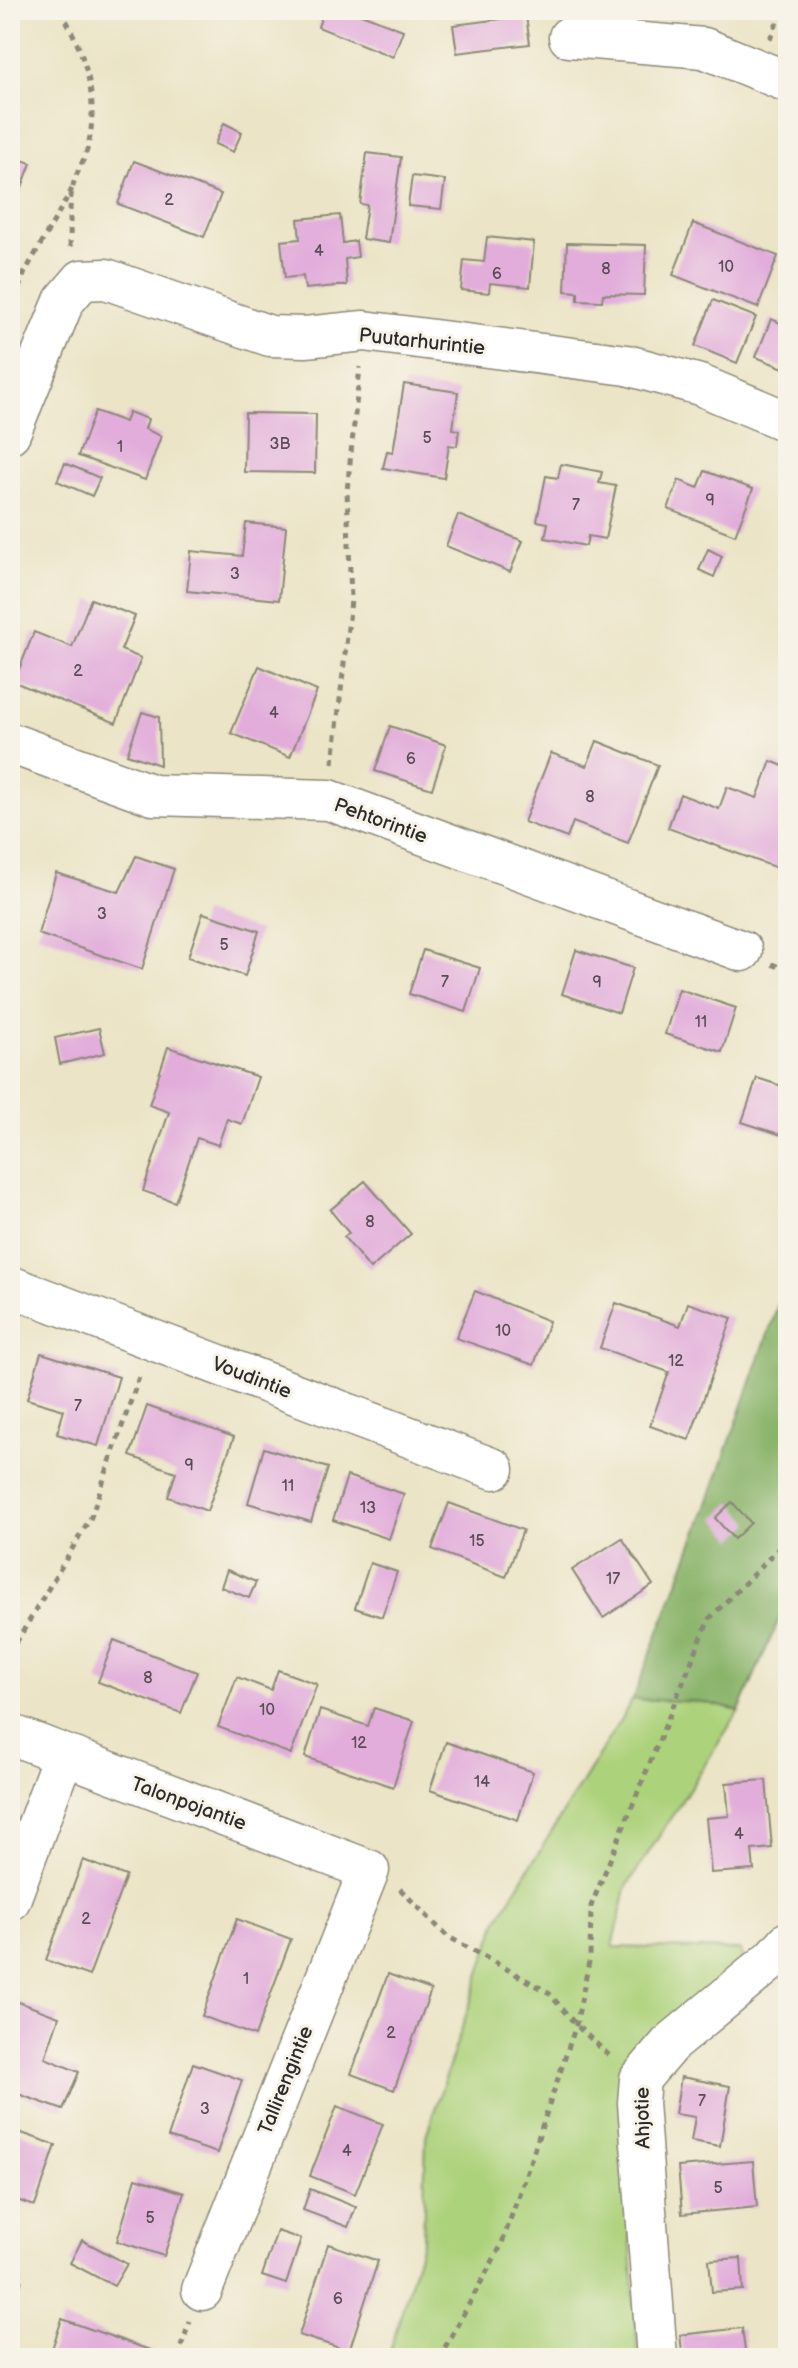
<svg xmlns="http://www.w3.org/2000/svg" width="798" height="2368" font-family="'Balsamiq Sans',sans-serif">
	<style>
		.green { fill: #add27b; stroke: #6c7e53; stroke-width: 2 }
		.forest { fill: #8ab46b; stroke: #5a704b; stroke-width: 2 }
		.building { fill: #e2addb }
		.lines { fill: none; stroke-linecap: round; stroke-linejoin: round }
		.minor-casing { stroke: #8b8878; stroke-width: 43 }
		.path { stroke: #8b8878; stroke-width: 5; stroke-dasharray: 6 6; stroke-linecap: butt }
		.minor { stroke: #fff; stroke-width: 40 }
		.labels { text-anchor: middle; stroke-width: 6; stroke-linejoin: round; paint-order: stroke }
		.number-label { font-size: 16px; fill: #594c57 }
		.street-label { font-size: 20px; fill: #2b2b2b; stroke: #f7f3e8 }
	</style>
	<rect width="100%" height="100%" fill="#f7f3e8"/>
	<filter id="ink" filterUnits="userSpaceOnUse"><feTurbulence type="fractalNoise" baseFrequency=".0125" numOctaves="2"/><feDisplacementMap in="SourceGraphic" scale="16" xChannelSelector="R" yChannelSelector="G"/><feConvolveMatrix kernelMatrix="1 2 1 2 8 2 1 2 1" color-interpolation-filters="sRGB"/></filter>
	<filter id="wash" filterUnits="userSpaceOnUse"><feTurbulence type="fractalNoise" baseFrequency=".006" numOctaves="4" result="noise"/><feDisplacementMap in="SourceGraphic" scale="32" xChannelSelector="R" yChannelSelector="G"/><feGaussianBlur stdDeviation="1.8" result="paint"/><feColorMatrix in="noise" values="0 0 0 0 0 0 0 0 0 0 0 0 0 0 0 0 0 1.4 0 .05"/><feComposite in="paint" operator="in"/></filter>
	<g filter="url(#wash)">
		<rect width="100%" height="100%" fill="#ebe4c6"/>
		<!-- green -->
		<polygon class="green" points="633,1699 703,1702 739,1711 626,1888 613,1947 741,1950 742,1962 637,2045 621,2086 638,2358 388,2358 423,2239 426,2136 498,1919"/>
		<!-- forest -->
		<polygon class="forest" points="788,1277 788,1599 739,1711 703,1702 633,1699 706,1509"/>
		<g id="blocks">
			<!-- building -->
			<g class="building">
				<polygon points="324,10 351,10 403,30 393,57 318,27"/>
				<polygon points="526,16 530,44 457,53 453,25"/>
				<polygon points="224,123 242,132 233,152 215,144"/>
				<polygon points="367,153 401,157 389,243 362,239 367,205 360,204"/>
				<polygon points="10,156 31,163 10,219"/>
				<polygon points="134,161 221,194 204,237 118,204"/>
				<polygon points="412,176 445,180 441,209 408,206"/>
				<polygon points="340,215 343,243 356,241 358,257 345,259 347,285 305,289 303,276 285,278 281,241 300,239 298,219"/>
				<polygon points="693,223 778,256 758,308 673,275"/>
				<polygon points="487,237 534,242 530,287 490,283 489,293 461,290 464,260 484,262"/>
				<polygon points="567,243 646,245 644,295 603,294 602,301 578,300 578,292 565,291"/>
				<polygon points="713,300 756,317 737,363 695,346"/>
				<polygon points="771,319 788,326 786,369 756,357"/>
				<polygon points="404,384 458,392 453,429 459,430 457,446 449,445 444,478 383,468 387,451 393,452"/>
				<polygon points="95,411 125,422 129,412 148,419 145,429 161,436 145,480 78,456"/>
				<polygon points="245,413 316,414 315,473 244,472"/>
				<polygon points="65,463 100,478 92,496 57,481"/>
				<polygon points="561,464 602,472 599,483 616,486 605,539 588,536 586,546 545,538 548,523 537,521 546,476 558,478"/>
				<polygon points="705,471 753,489 735,535 668,509 679,480 698,488"/>
				<polygon points="458,515 523,541 510,572 446,546"/>
				<polygon points="246,523 286,527 279,600 187,591 191,551 242,556"/>
				<polygon points="708,549 722,556 714,577 699,570"/>
				<polygon points="91,599 135,616 121,650 141,658 116,723 14,682 34,632 72,647"/>
				<polygon points="259,666 317,691 290,757 231,733"/>
				<polygon points="142,712 159,717 160,765 127,754"/>
				<polygon points="390,726 446,745 432,789 375,771"/>
				<polygon points="597,741 658,765 628,843 573,822 567,838 524,822 551,753 587,766"/>
				<polygon points="771,761 788,768 788,863 785,871 668,828 680,794 719,809 727,787 757,798"/>
				<polygon points="136,856 174,869 142,969 38,934 56,873 119,892"/>
				<polygon points="203,913 259,931 245,976 188,957"/>
				<polygon points="423,950 480,968 466,1012 409,994"/>
				<polygon points="576,950 633,968 619,1013 562,994"/>
				<polygon points="679,989 736,1008 722,1052 665,1034"/>
				<polygon points="99,1028 105,1053 60,1064 55,1038"/>
				<polygon points="168,1047 258,1077 242,1124 227,1119 218,1145 197,1138 175,1202 143,1191 169,1112 149,1105"/>
				<polygon points="757,1078 788,1088 788,1137 742,1122"/>
				<polygon points="365,1181 411,1234 370,1269 344,1237 349,1233 330,1210"/>
				<polygon points="475,1291 549,1321 534,1365 456,1338"/>
				<polygon points="616,1303 680,1326 688,1303 732,1318 689,1440 650,1426 669,1372 600,1348"/>
				<polygon points="41,1353 119,1377 98,1446 57,1434 64,1410 27,1399"/>
				<polygon points="147,1406 234,1437 207,1511 168,1497 176,1472 130,1456"/>
				<polygon points="264,1448 328,1468 311,1522 248,1503"/>
				<polygon points="347,1476 404,1494 389,1539 333,1520"/>
				<polygon points="732,1502 751,1523 734,1539 715,1518"/>
				<polygon points="449,1503 523,1530 506,1577 432,1549"/>
				<polygon points="622,1538 653,1585 603,1618 572,1570"/>
				<polygon points="370,1563 397,1572 382,1617 355,1608"/>
				<polygon points="227,1570 256,1582 249,1598 221,1587"/>
				<polygon points="114,1640 197,1672 181,1713 98,1682"/>
				<polygon points="278,1670 317,1684 291,1754 218,1727 237,1677 271,1690"/>
				<polygon points="374,1708 414,1721 393,1787 305,1757 320,1710 368,1726"/>
				<polygon points="446,1742 533,1772 518,1820 430,1790"/>
				<polygon points="766,1780 772,1848 752,1850 754,1870 711,1873 706,1818 729,1816 726,1783"/>
				<polygon points="83,1860 126,1876 89,1976 46,1960"/>
				<polygon points="237,1919 291,1939 255,2036 202,2016"/>
				<polygon points="388,1974 431,1990 394,2090 351,2074"/>
				<polygon points="16,2001 59,2017 45,2058 79,2072 63,2110 10,2091 10,2018"/>
				<polygon points="193,2063 242,2080 217,2153 168,2137"/>
				<polygon points="681,2077 730,2086 720,2146 691,2141 695,2117 675,2114"/>
				<polygon points="337,2106 383,2124 355,2194 310,2176"/>
				<polygon points="10,2129 56,2145 35,2206 10,2198"/>
				<polygon points="753,2161 757,2207 682,2214 678,2167"/>
				<polygon points="136,2178 184,2193 164,2256 117,2241"/>
				<polygon points="310,2189 356,2207 348,2227 303,2210"/>
				<polygon points="277,2231 301,2239 286,2284 262,2276"/>
				<polygon points="82,2240 127,2264 114,2286 70,2263"/>
				<polygon points="328,2244 378,2261 349,2351 299,2335"/>
				<polygon points="741,2258 743,2290 712,2292 709,2260"/>
				<polygon points="10,2276 22,2280 11,2314 10,2314"/>
				<polygon points="62,2319 158,2353 157,2358 49,2358"/>
				<polygon points="742,2328 746,2358 683,2358 680,2335"/>
			</g>
		</g>
	</g>
	<g filter="url(#ink)">
		<use href="#blocks" fill-opacity="0" stroke="#8b8878" stroke-width="2"/>
		<g class="lines">
			<defs>
				<g id="minor">
					<polyline points="569,37 704,48 788,82"/>
					<polyline points="10,433 64,301 82,280 106,279 270,336 305,337 364,331 627,365 700,385 788,422"/>
					<polyline points="10,743 153,795 329,800 742,951"/>
					<polyline points="10,1286 494,1469"/>
					<polyline points="10,1734 369,1870 202,2290"/>
					<polyline points="10,1900 63,1756"/>
					<polyline points="657,2358 638,2103 640,2079 670,2044 774,1958 788,1942"/>
				</g>
			</defs>
			<!-- minor casing -->
			<use href="#minor" class="minor-casing"/>
			<!-- path -->
			<g class="path">
				<path d="M61,10C84,53 100,96 88,146C85,160 76,172 73,186C68,204 71,228 70,247"/>
				<polyline points="770,39 782,10"/>
				<polyline points="10,311 25,272 72,189"/>
				<polyline points="333,763 351,600 347,491 360,367"/>
				<polyline points="772,964 788,971"/>
				<polyline points="10,1653 91,1517 140,1374"/>
				<polyline points="400,1889 447,1936 548,1992 576,2025 612,2058"/>
				<polyline points="177,2358 190,2321"/>
				<polyline points="439,2358 501,2246 526,2174 576,2025 590,1957 591,1906 709,1619 788,1539"/>
			</g>
			<!-- minor -->
			<use href="#minor" class="minor"/>
		</g>
	</g>
	<g class="labels">
		<!-- number labels -->
		<g class="number-label">
			<text x="169" y="205">2</text>
			<text x="319" y="256">4</text>
			<text x="726" y="272">10</text>
			<text x="606" y="274">8</text>
			<text x="497" y="279">6</text>
			<text x="427" y="443">5</text>
			<text x="280" y="449">3B</text>
			<text x="120" y="452">1</text>
			<text x="710" y="505">9</text>
			<text x="576" y="510">7</text>
			<text x="235" y="579">3</text>
			<text x="78" y="676">2</text>
			<text x="274" y="718">4</text>
			<text x="411" y="764">6</text>
			<text x="590" y="802">8</text>
			<text x="102" y="919">3</text>
			<text x="224" y="950">5</text>
			<text x="445" y="987">7</text>
			<text x="597" y="987">9</text>
			<text x="701" y="1027">11</text>
			<text x="370" y="1227">8</text>
			<text x="503" y="1336">10</text>
			<text x="676" y="1366">12</text>
			<text x="78" y="1411">7</text>
			<text x="189" y="1470">9</text>
			<text x="288" y="1491">11</text>
			<text x="368" y="1513">13</text>
			<text x="477" y="1546">15</text>
			<text x="613" y="1584">17</text>
			<text x="148" y="1683">8</text>
			<text x="267" y="1715">10</text>
			<text x="359" y="1748">12</text>
			<text x="482" y="1787">14</text>
			<text x="739" y="1839">4</text>
			<text x="86" y="1924">2</text>
			<text x="246" y="1984">1</text>
			<text x="391" y="2038">2</text>
			<text x="702" y="2106">7</text>
			<text x="205" y="2114">3</text>
			<text x="347" y="2156">4</text>
			<text x="718" y="2193">5</text>
			<text x="150" y="2223">5</text>
			<text x="338" y="2304">6</text>
		</g>
		<!-- street labels -->
		<g class="street-label">
			<text transform="translate(422 341) rotate(6)" y="7">Puutarhurintie</text>
			<text transform="translate(381 820) rotate(20)" y="7">Pehtorintie</text>
			<text transform="translate(252 1377) rotate(21)" y="7">Voudintie</text>
			<text transform="translate(189 1803) rotate(20)" y="7">Talonpojantie</text>
			<text transform="translate(285 2080) rotate(-68)" y="7">Tallirengintie</text>
			<text transform="translate(642 2118) rotate(-91)" y="7">Ahjotie</text>
		</g>
	</g>
	<!-- margin -->
	<rect width="798" height="2368" fill="none" stroke="#f7f3e8" stroke-width="40"/>
</svg>
